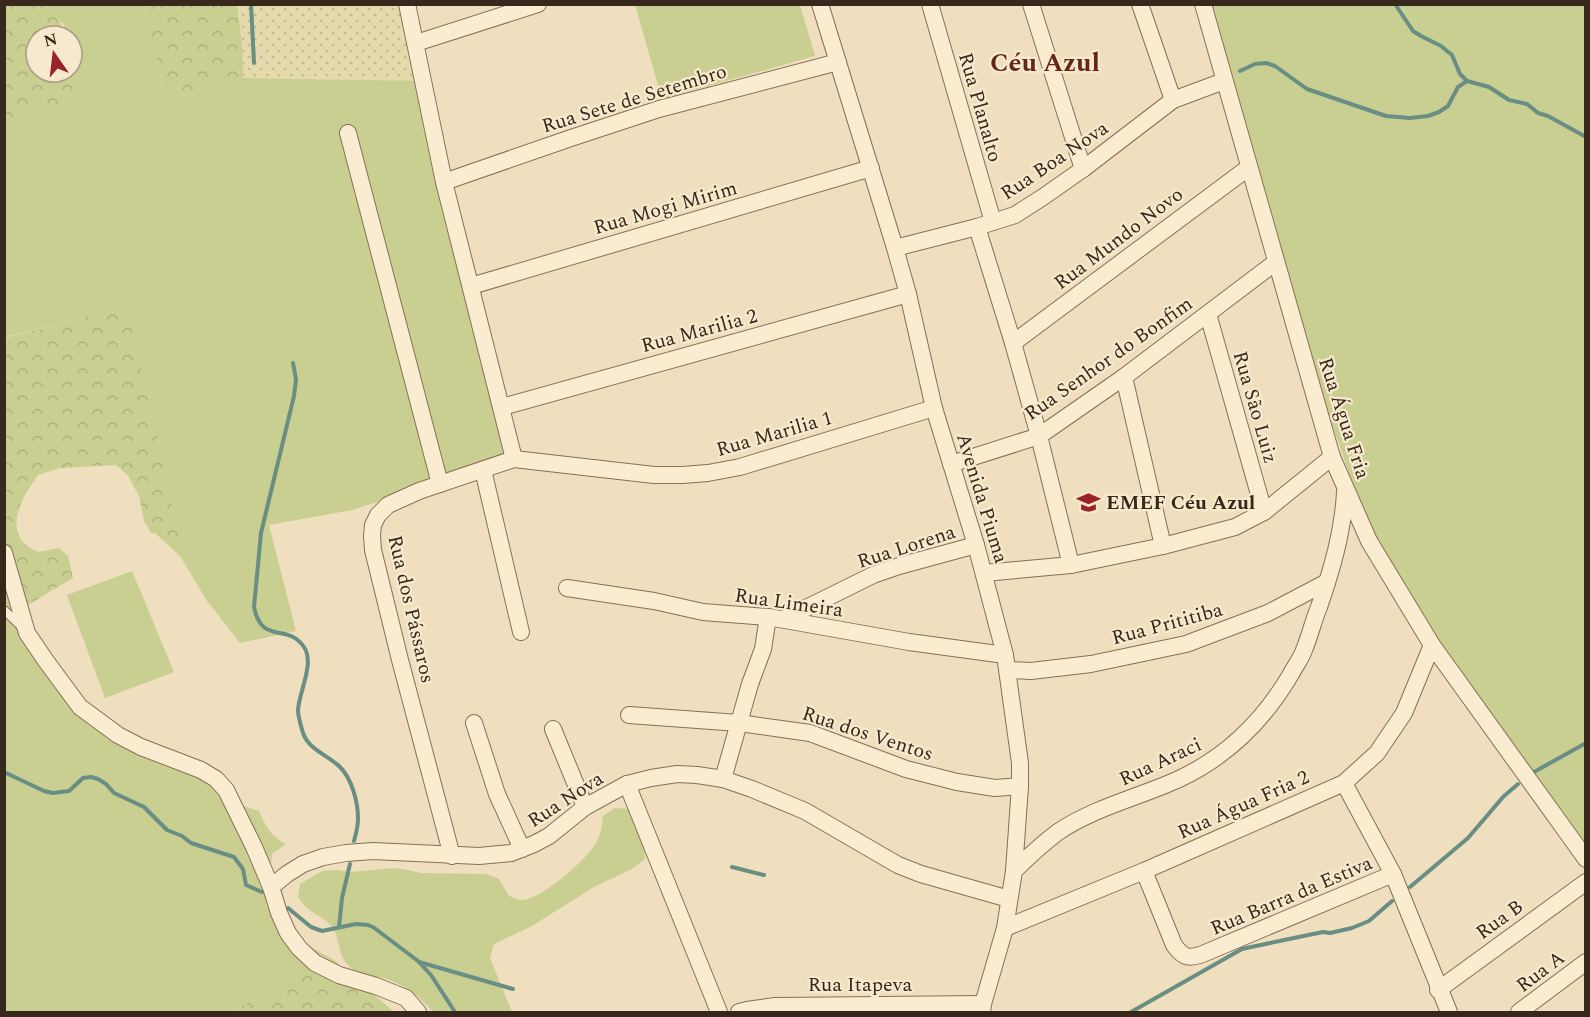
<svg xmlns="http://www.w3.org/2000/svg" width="1590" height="1017" font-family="Spectral,serif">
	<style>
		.farmland { fill: url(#farmland-dots) }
		.green { fill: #c9ce91 }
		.forest { fill: url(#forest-crowns) }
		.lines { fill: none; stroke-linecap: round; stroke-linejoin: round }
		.stream { stroke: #698f84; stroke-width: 4 }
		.lane-casing { stroke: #886f56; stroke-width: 10 }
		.street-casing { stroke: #886f56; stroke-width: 18 }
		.lane { stroke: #faecd1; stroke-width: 8 }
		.street { stroke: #faecd1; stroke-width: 16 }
		.labels { text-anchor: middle; stroke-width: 4.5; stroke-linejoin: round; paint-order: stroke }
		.street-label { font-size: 20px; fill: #37281b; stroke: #f7e9cd }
		.poi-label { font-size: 20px; font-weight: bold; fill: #37281b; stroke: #f7e9cd; text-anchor: start }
		.district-label { font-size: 26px; font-weight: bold; fill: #652619; stroke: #f7e9cd }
	</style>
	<defs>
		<pattern id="farmland-dots" width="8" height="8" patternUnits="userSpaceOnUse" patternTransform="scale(1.5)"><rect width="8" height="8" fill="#e5daab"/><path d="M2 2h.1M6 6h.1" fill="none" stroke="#c5bb93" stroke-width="1.8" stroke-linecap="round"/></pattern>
		<pattern id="forest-crowns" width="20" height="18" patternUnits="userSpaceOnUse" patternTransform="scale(1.5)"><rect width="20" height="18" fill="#c9ce91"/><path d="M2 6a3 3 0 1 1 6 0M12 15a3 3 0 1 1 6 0" fill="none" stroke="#adb17c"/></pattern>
	</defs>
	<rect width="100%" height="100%" fill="#efdfbe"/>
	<!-- farmland -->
	<polygon class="farmland" points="237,5 412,5 429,81 243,78 242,44"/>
	<!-- green -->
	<g class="green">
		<polygon points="47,5 144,5 166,100 243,78 429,81 471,280 517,458 352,510 269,525 296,631 240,643 207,601 180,556 179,543 147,389 111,306 83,318 5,337 5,109 72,72 72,36 63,36 64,25"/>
		<polygon points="635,5 800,5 815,56 662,99"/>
		<polygon points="1205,5 1585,5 1585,861 1487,722 1367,525 1330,418 1260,195"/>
		<polygon points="132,571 174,672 105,698 67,595"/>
		<path d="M4,578L79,709L101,733L148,747L195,773L226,800L259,811C266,826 270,836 286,844L272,854L266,906L281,918L298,940L334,960L311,973L238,1008L239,1012H5Z"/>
		<path d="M615,808L628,809L644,846L645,859L632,869L594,887L532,926L494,944L490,958L512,1012H433C420,997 408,987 389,980C376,975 359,976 349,966C338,956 340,940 333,928C327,919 315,915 307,908C304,905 301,901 298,897L300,884L322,871L337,870L351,872L394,868L408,870L421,873L486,874L499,879L509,896C512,897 518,900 522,900C541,900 587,859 596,843C601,835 602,825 603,816Z"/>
	</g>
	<!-- forest -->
	<g class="forest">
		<polygon points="5,4 56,5 64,36 36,36 36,72 72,72 72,69 79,97 5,120"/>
		<polygon points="144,5 237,5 242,44 243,78 166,100"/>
		<path d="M111,306L128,315L147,389L180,543V556L155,533H151L144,521L139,496L128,476L116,465L60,468L38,475C26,492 5,523 24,543C27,545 32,550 36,551C43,553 51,549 59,548L68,556L73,578L16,612L4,578V338L83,318Z"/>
		<polygon points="334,960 394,1012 239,1012 238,1008 311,973"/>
	</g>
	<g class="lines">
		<!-- stream -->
		<g class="stream">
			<polyline points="251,4 254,63"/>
			<polyline points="1395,4 1413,31 1421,36 1441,46 1452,55 1460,74 1467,81 1489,87 1509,100 1527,104 1538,113 1548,116 1586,137"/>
			<polyline points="1240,71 1255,64 1266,63 1275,66 1307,89 1386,116 1410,118 1428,116 1439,112 1448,106 1458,87 1467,81"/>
			<path d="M293,363L296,379L294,396L261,533L254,607C262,646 287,622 304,647C315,663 299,692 298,710C298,717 301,726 303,733C309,750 328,755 340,767C352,779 358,802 358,819C358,826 356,834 354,841"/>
			<polyline points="4,772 44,791 53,793 69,791 83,778 91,777 98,779 106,784 114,793 144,807 167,830 182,836 191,843 234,857 243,869 246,885 262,892"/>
			<polyline points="1534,772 1586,743"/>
			<polyline points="732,867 764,875"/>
			<polyline points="1410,887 1468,838 1503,797 1518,784"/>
			<polyline points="288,908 311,927 322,931 356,924 368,925 373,927 418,961 431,975 455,1012"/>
			<polyline points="339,927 342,898 350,864"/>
			<polyline points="419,962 513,989"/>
			<polyline points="1131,1012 1242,949 1289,939 1323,932 1330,933 1352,928 1369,921 1392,901"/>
		</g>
		<defs>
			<polyline id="lane" points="4,610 23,628"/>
			<g id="street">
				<polyline points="407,4 444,182 514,459"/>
				<polyline points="820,4 895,248 908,294 934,408 976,545 1005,655 1020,763 1020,786 1014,871 1005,928 983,1004 982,1012"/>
				<polyline points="930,4 993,222"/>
				<polyline points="1031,4 1083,169"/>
				<polyline points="1140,4 1173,100"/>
				<polyline points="1203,4 1332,457 1369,541 1432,645 1586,859"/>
				<polyline points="416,43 538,4"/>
				<polyline points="348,133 440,484"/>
				<polyline points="444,182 571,138 659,109 838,62"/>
				<polyline points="977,227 1013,343 1039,436 1071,565"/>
				<polyline points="895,248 977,227 1015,215 1043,197 1083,169 1173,100 1224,81"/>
				<polyline points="471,286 871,168"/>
				<polyline points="1208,314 1264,512"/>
				<polyline points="1013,343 1248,168"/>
				<polyline points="1124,377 1163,546"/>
				<polyline points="502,407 908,294"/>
				<polyline points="951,464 1039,436 1124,377 1276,262"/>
				<polyline points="483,470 521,632"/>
				<polyline points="4,553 27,633 46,661 80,707 118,735 141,747 201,770 216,779 226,790 254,847 271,887 279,913 288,933 299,948 315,963 339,975 376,986 406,998 418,1012"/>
				<polyline points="984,573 1071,565 1163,546 1235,527 1264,512 1332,457"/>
				<polyline points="567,588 654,601 703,612 768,617 909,642 1005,655"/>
				<polyline points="784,619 873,575 899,566 976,545"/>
				<polyline points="1008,670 1031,671 1091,664 1186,644 1268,613 1327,582"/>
				<polyline points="629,715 739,723 810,733 906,769 957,782 995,788 1020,786"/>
				<polyline points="474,723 497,794 522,849"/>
				<polyline points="553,729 585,807"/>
				<polyline points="723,779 750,684 763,649 768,617"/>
				<polyline points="1344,783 1393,874 1449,1012"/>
				<polyline points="627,784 719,1012"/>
				<polyline points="452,856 400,660 373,550 372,536 373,525 378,515 388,505 419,491 514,459 654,475 682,475 708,473 740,467 934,408"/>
				<path d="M1014,871C1028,857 1042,844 1058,832C1095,807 1140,797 1179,779C1228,756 1264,720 1291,674C1295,666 1301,659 1304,650C1310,636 1313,621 1319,607C1332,569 1343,532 1345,492"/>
				<path d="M1144,871L1174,945C1184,959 1190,959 1205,953L1393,874"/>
				<polyline points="271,887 287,874 303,864 323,857 346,853 373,851 479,856 511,853 534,844 549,836 585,807 627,784 651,778 677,774 697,775 723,779 752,789 805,811 898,865 921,874 1009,899"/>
				<polyline points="1005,928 1144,871 1344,783 1377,753 1404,713 1432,645"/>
				<polyline points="1438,990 1586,882"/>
				<polyline points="739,1012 747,1010 775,1006 983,1004"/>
				<polyline points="1519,1012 1586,962"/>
			</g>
		</defs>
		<!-- lane casing -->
		<use href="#lane" class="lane-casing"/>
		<!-- street casing -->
		<use href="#street" class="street-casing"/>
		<!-- lane -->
		<use href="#lane" class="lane"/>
		<!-- street -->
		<use href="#street" class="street"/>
	</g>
	<!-- icons -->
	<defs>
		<symbol id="school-bare" viewBox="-9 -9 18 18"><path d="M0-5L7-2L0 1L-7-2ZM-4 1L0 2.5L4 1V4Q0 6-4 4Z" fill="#9a2329" stroke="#f7e9cd" stroke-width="2.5" paint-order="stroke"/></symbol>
	</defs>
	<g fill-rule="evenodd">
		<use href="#school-bare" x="1072" y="486" width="33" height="33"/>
	</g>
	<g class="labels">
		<!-- street labels -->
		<g class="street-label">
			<text transform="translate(634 98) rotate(-17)" y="7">Rua Sete de Setembro</text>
			<text transform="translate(981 107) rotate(74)" y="7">Rua Planalto</text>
			<text transform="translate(1054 160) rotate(-34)" y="7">Rua Boa Nova</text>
			<text transform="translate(665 207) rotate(-16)" y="7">Rua Mogi Mirim</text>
			<text transform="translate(1118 238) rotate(-37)" y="7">Rua Mundo Novo</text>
			<text transform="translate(699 330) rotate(-15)" y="7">Rua Marilia 2</text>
			<text transform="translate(1108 358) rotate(-35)" y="7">Rua Senhor do Bonfim</text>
			<text transform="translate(1256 407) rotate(74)" y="7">Rua São Luiz</text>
			<text transform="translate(1345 418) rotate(72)" y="7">Rua Água Fria</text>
			<text transform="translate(774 433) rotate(-16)" y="7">Rua Marilia 1</text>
			<text transform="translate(983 498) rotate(73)" y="7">Avenida Piuma</text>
			<text transform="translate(906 546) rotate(-18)" y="7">Rua Lorena</text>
			<text transform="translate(789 602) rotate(8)" y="7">Rua Limeira</text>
			<text transform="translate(412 609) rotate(77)" y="7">Rua dos Pássaros</text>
			<text transform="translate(1167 623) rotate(-15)" y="7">Rua Prititiba</text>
			<text transform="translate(868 733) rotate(18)" y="7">Rua dos Ventos</text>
			<text transform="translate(1160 761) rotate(-25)" y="7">Rua Araci</text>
			<text transform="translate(565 799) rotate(-33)" y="7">Rua Nova</text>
			<text transform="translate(1243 804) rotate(-24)" y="7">Rua Água Fria 2</text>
			<text transform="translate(1291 895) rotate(-23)" y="7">Rua Barra da Estiva</text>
			<text transform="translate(1499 919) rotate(-36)" y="7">Rua B</text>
			<text transform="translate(1540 971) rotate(-37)" y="7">Rua A</text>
			<text x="860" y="991">Rua Itapeva</text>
		</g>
		<!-- poi labels -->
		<g class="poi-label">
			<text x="1106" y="509">EMEF Céu Azul</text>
		</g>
		<!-- district labels -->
		<g class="district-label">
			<text x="1045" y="71">Céu Azul</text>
		</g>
	</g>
	<!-- border -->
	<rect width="1590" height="1017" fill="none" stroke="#37281b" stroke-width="12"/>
	<!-- north arrow -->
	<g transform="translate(54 54) rotate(346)"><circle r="28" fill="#f7e9cd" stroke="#aa9c86" stroke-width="1.5"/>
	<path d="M0-4.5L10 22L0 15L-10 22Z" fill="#9a2329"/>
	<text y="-9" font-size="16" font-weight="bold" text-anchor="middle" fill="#37281b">N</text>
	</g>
</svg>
